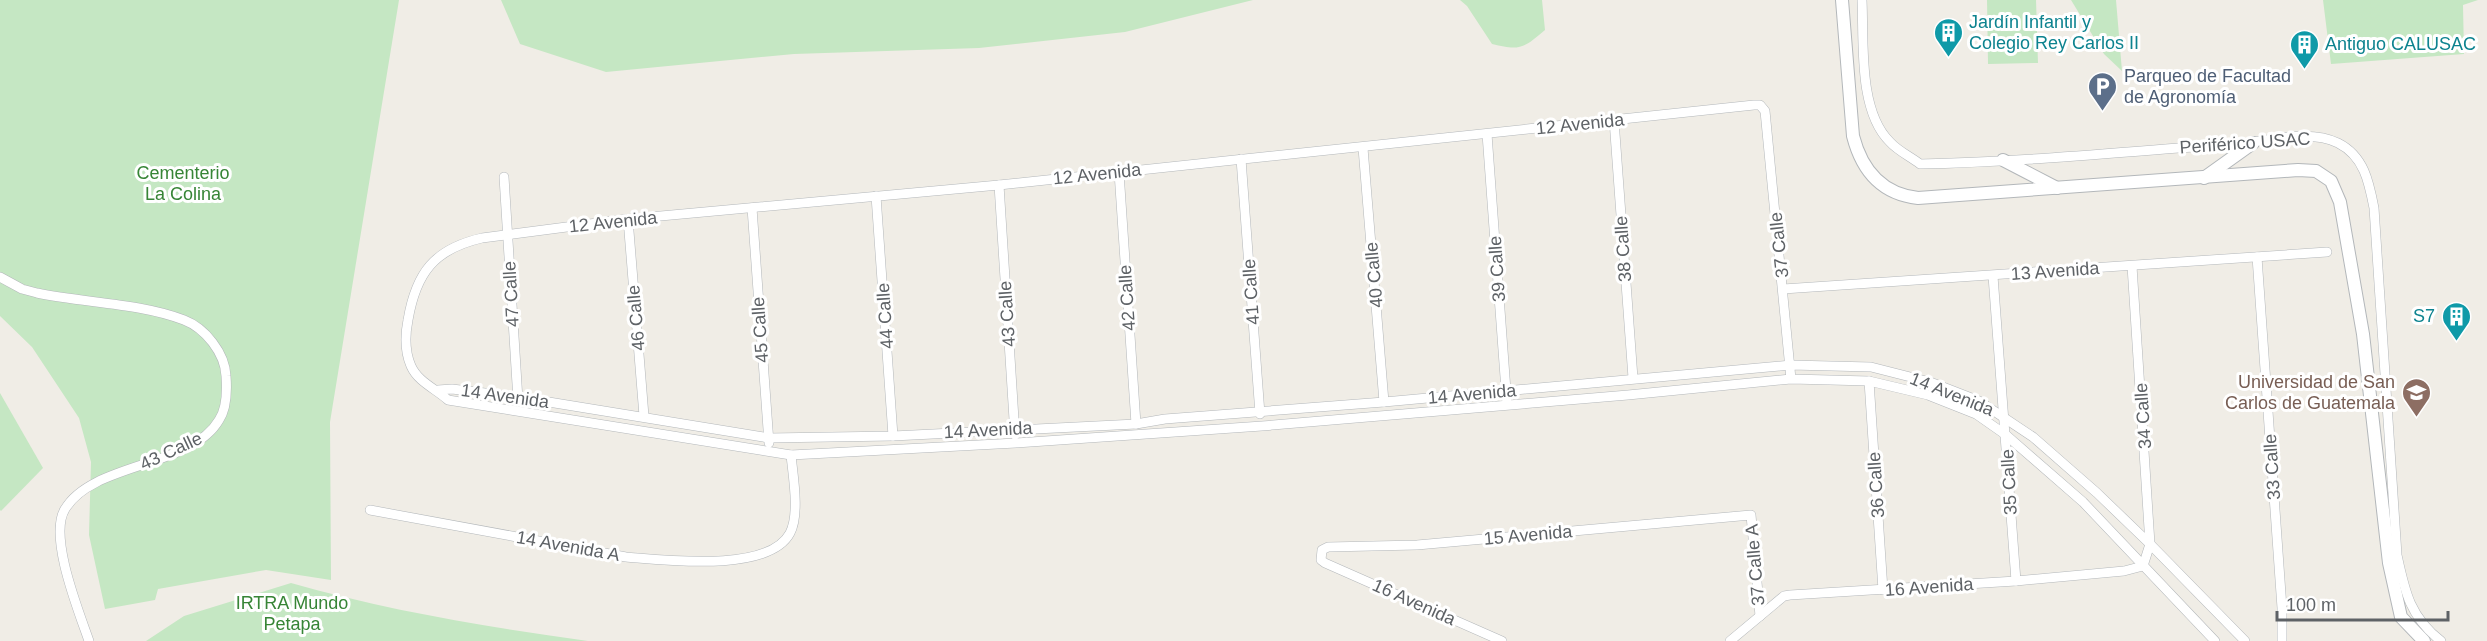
<svg xmlns="http://www.w3.org/2000/svg" width="2487" height="641" font-family="Helvetica,sans-serif">
	<style>
		.green { fill: #c5e7c3 }
		.lines { fill: none; stroke-linecap: round; stroke-linejoin: round }
		.minor-casing { stroke: #b3b7ba; stroke-width: 10 }
		.tertiary-casing { stroke: #b3b7ba; stroke-width: 14 }
		.minor { stroke: #fff; stroke-width: 9 }
		.tertiary { stroke: #fff; stroke-width: 12 }
		.labels { text-anchor: middle; stroke-width: 6; stroke-linejoin: round; paint-order: stroke }
		.culture-label { font-size: 18px; fill: #0d838f; stroke: #fff; text-anchor: start }
		.service-label { font-size: 18px; fill: #4e5e75; stroke: #fff; text-anchor: start }
		.street-label { font-size: 18px; fill: #5e6266; stroke: #fff }
		.park-label { font-size: 18px; fill: #378536; stroke: #fff }
		.education-label { font-size: 18px; fill: #785e54; stroke: #fff; text-anchor: end }
	</style>
	<rect width="100%" height="100%" fill="#f0ede6"/>
	<!-- green -->
	<g class="green">
		<polygon points="0,0 399,0 330,422 331,580 266,570 158,589 155,600 105,609 89,535 91,462 79,418 32,347 0,316"/>
		<polygon points="501,0 1253,0 1125,32 979,48 794,54 606,72 520,44"/>
		<path d="M1460,0H1542L1545,30C1524,48 1520,51 1492,44L1467,6Z"/>
		<polygon points="1987,0 2036,0 2038,63 1988,64"/>
		<polygon points="2071,0 2116,0 2122,71 2104,54"/>
		<polygon points="2323,0 2478,0 2463,5 2464,54 2331,64"/>
		<polygon points="0,393 43,468 1,511 0,510"/>
		<path d="M291,583C389,611 488,627 588,641H146L184,616Z"/>
	</g>
	<g class="lines">
		<defs>
			<g id="minor">
				<path d="M1862,0C1864,42 1858,111 1890,142C1898,151 1911,157 1920,164C2025,162 2130,151 2235,144C2267,142 2308,128 2338,143C2364,156 2369,182 2374,208L2397,555C2405,592 2410,617 2441,641"/>
				<polyline points="1614,120 1633,378"/>
				<polyline points="1487,134 1507,404"/>
				<polyline points="1363,148 1384,402"/>
				<polyline points="1241,159 1260,414"/>
				<polyline points="1119,172 1136,424"/>
				<polyline points="504,177 518,400"/>
				<polyline points="999,185 1015,435"/>
				<polyline points="876,196 893,436"/>
				<polyline points="752,208 769,443"/>
				<polyline points="628,219 644,416"/>
				<polyline points="2257,257 2282,608 2282,641"/>
				<polyline points="1993,276 2016,581"/>
				<path d="M0,277L22,289L37,293C84,303 140,303 184,320C205,328 225,353 226,376C227,389 227,408 219,420C191,468 93,462 65,509C48,536 79,612 89,641"/>
				<polyline points="1783,289 2327,252"/>
				<path d="M1791,379L1765,111L1760,105H1754L999,185L628,219L482,238C434,249 416,273 408,320C405,335 405,352 411,366C418,382 436,389 448,400L791,455L1016,443L1262,426L1628,395L1791,379L1869,381L1928,395L1976,414L2006,435L2083,502L2215,641"/>
				<polyline points="1869,381 1883,590"/>
				<polyline points="438,390 452,389 518,397 769,438 893,436 1136,424 1165,419 1384,402 1791,365 1871,367 1930,382 1979,401 2033,437 2097,493 2150,544 2245,641"/>
				<path d="M370,510L626,557C665,560 769,573 790,533C800,514 793,476 791,455"/>
				<polyline points="1502,641 1325,563 1321,560 1322,550 1328,547 1417,545 1751,515 1760,616"/>
				<polyline points="1730,641 1784,596 1790,595 2016,581 2124,571 2143,566 2150,544 2132,266"/>
			</g>
			<g id="tertiary">
				<path d="M1842,0L1853,136C1862,171 1882,194 1918,198L2298,170L2316,171L2331,181L2340,202L2363,334L2389,563L2401,617L2424,641"/>
				<polyline points="2003,160 2057,188"/>
				<polyline points="2204,178 2253,143"/>
			</g>
		</defs>
		<!-- minor casing -->
		<use href="#minor" class="minor-casing"/>
		<!-- tertiary casing -->
		<use href="#tertiary" class="tertiary-casing"/>
		<!-- minor -->
		<use href="#minor" class="minor"/>
		<!-- tertiary -->
		<use href="#tertiary" class="tertiary"/>
	</g>
	<!-- icons -->
	<defs>
		<symbol id="building-pin" viewBox="-11 -11 22 30"><path d="M0 17L-7.5 6A9.5 9.5 0 1 1 7.5 6Z" fill="#0f9aa8" stroke="#fff"/><path d="M-4-6H4V6H1V3H-1V6H-4ZM-2.5-4.3h1.7v1.8h-1.7ZM.8-4.3h1.7v1.8H.8ZM-2.5-1h1.7V.8h-1.7ZM.8-1h1.7V.8H.8Z" fill="#fff"/></symbol>
		<symbol id="parking-pin" viewBox="-11 -11 22 30"><path d="M0 17L-7.5 6A9.5 9.5 0 1 1 7.5 6Z" fill="#5c6f8a" stroke="#fff"/><path d="M-3.5-5.5H1a3.5 3.5 0 0 1 0 7H-1V5.5H-3.5ZM-1-3.4V-.6H.8a1.4 1.4 0 0 0 0-2.8Z" fill="#fff"/></symbol>
		<symbol id="university-pin" viewBox="-11 -11 22 30"><path d="M0 17L-7.5 6A9.5 9.5 0 1 1 7.5 6Z" fill="#8d6e63" stroke="#fff"/><path d="M0-5L7-2L0 1L-7-2ZM-4 1L0 2.5L4 1V4Q0 6-4 4Z" fill="#fff"/></symbol>
	</defs>
	<g fill-rule="evenodd">
		<use href="#building-pin" x="1932" y="16" width="33" height="45"/>
		<use href="#building-pin" x="2288" y="28" width="33" height="45"/>
		<use href="#parking-pin" x="2086" y="70" width="33" height="45"/>
		<use href="#building-pin" x="2440" y="300" width="33" height="45"/>
		<use href="#university-pin" x="2400" y="376" width="33" height="45"/>
	</g>
	<g class="labels">
		<!-- culture labels -->
		<g class="culture-label">
			<text x="1969" y="28">Jardín Infantil y<tspan x="1969" dy="21">Colegio Rey Carlos II</tspan></text>
			<text x="2325" y="50">Antiguo CALUSAC</text>
			<text x="2435" y="322" text-anchor="end">S7</text>
		</g>
		<!-- service labels -->
		<g class="service-label">
			<text x="2124" y="82">Parqueo de Facultad<tspan x="2124" dy="21">de Agronomía</tspan></text>
		</g>
		<!-- street labels -->
		<g class="street-label">
			<text transform="translate(1580 124) rotate(-6)" y="6">12 Avenida</text>
			<text transform="translate(2245 143) rotate(-4)" y="6">Periférico USAC</text>
			<text transform="translate(1097 174) rotate(-6)" y="6">12 Avenida</text>
			<text transform="translate(613 222) rotate(-6)" y="6">12 Avenida</text>
			<text transform="translate(1779 245) rotate(-96)" y="6">37 Calle</text>
			<text transform="translate(1623 249) rotate(-94)" y="6">38 Calle</text>
			<text transform="translate(1497 269) rotate(-94)" y="6">39 Calle</text>
			<text transform="translate(2055 271) rotate(-4)" y="6">13 Avenida</text>
			<text transform="translate(1374 275) rotate(-95)" y="6">40 Calle</text>
			<text transform="translate(1251 292) rotate(-94)" y="6">41 Calle</text>
			<text transform="translate(511 294) rotate(-93)" y="6">47 Calle</text>
			<text transform="translate(1127 298) rotate(-94)" y="6">42 Calle</text>
			<text transform="translate(1007 314) rotate(-94)" y="6">43 Calle</text>
			<text transform="translate(885 316) rotate(-94)" y="6">44 Calle</text>
			<text transform="translate(636 318) rotate(-95)" y="6">46 Calle</text>
			<text transform="translate(760 330) rotate(-94)" y="6">45 Calle</text>
			<text transform="translate(1472 394) rotate(-5)" y="6">14 Avenida</text>
			<text transform="translate(1952 394) rotate(22)" y="6">14 Avenida</text>
			<text transform="translate(505 396) rotate(8)" y="6">14 Avenida</text>
			<text transform="translate(2143 416) rotate(-94)" y="6">34 Calle</text>
			<text transform="translate(988 430) rotate(-3)" y="6">14 Avenida</text>
			<text transform="translate(171 451) rotate(-25)" y="6">43 Calle</text>
			<text transform="translate(2272 467) rotate(-94)" y="6">33 Calle</text>
			<text transform="translate(2009 482) rotate(-93)" y="6">35 Calle</text>
			<text transform="translate(1876 485) rotate(-94)" y="6">36 Calle</text>
			<text transform="translate(1528 535) rotate(-5)" y="6">15 Avenida</text>
			<text transform="translate(568 546) rotate(10)" y="6">14 Avenida A</text>
			<text transform="translate(1755 565) rotate(-95)" y="6">37 Calle A</text>
			<text transform="translate(1929 587) rotate(-4)" y="6">16 Avenida</text>
			<text transform="translate(1414 602) rotate(24)" y="6">16 Avenida</text>
		</g>
		<!-- park labels -->
		<g class="park-label">
			<text x="183" y="179">Cementerio<tspan x="183" dy="21">La Colina</tspan></text>
			<text x="292" y="609">IRTRA Mundo<tspan x="292" dy="21">Petapa</tspan></text>
		</g>
		<!-- education labels -->
		<g class="education-label">
			<text x="2395" y="388">Universidad de San<tspan x="2395" dy="21">Carlos de Guatemala</tspan></text>
		</g>
	</g>
	<!-- scale -->
	<path d="M2277 611v9h171v-9" fill="none" stroke="#5e6266" stroke-width="3"/>
	<text x="2286" y="611" font-size="18" fill="#5e6266" stroke="#ffffff" stroke-width="4.5" paint-order="stroke">100 m</text>
</svg>
